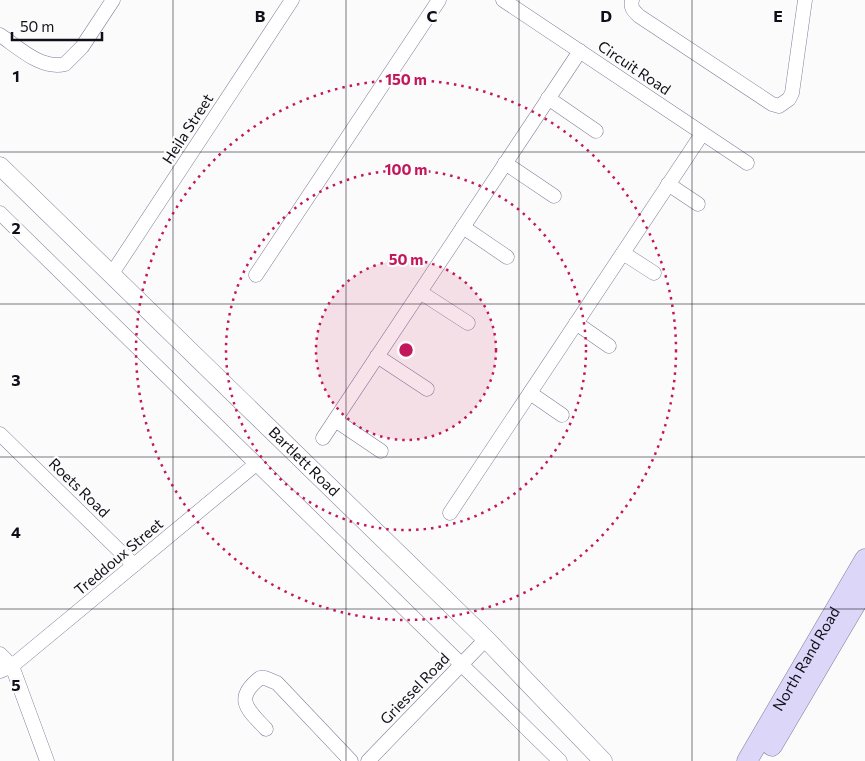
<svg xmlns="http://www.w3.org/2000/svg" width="865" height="761" font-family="Commissioner,sans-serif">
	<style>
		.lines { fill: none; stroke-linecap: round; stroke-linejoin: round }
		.minor-casing { stroke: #807d99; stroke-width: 15 }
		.tertiary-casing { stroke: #807d99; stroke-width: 19 }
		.secondary-casing { stroke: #807d99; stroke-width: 21 }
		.minor { stroke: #fff; stroke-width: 14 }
		.tertiary { stroke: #fff; stroke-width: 18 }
		.secondary { stroke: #dcd6f8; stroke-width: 20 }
		.grid { fill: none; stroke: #100f19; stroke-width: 1; stroke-opacity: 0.55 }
		.ring { fill: none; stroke: #c2185b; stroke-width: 2.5; stroke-dasharray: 2.5 5 }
		.labels { text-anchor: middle; stroke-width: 4.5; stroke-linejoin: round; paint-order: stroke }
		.street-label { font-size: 15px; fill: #100f19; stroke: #fbfbfb }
		.grid-label { font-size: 16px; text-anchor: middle; font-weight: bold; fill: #100f19; stroke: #fbfbfb; stroke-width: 4.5; stroke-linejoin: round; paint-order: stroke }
		.centre { fill: #c2185b; stroke: #fbfbfb; stroke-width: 2.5 }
		.ring-label { font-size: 15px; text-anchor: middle; font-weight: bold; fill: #c2185b; stroke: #fbfbfb; stroke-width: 4.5; stroke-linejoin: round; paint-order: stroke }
	</style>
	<rect width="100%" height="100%" fill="#fbfbfb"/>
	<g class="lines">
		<defs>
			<g id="minor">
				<polyline points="503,0 747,163"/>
				<path d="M632,0C630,8 634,11 639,16L772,104L779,106L789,99L792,93L805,0"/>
				<path d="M0,35C18,47 41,70 65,64L82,47L113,0"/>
				<polyline points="548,98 596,131"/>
				<polyline points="505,163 554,196"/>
				<polyline points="668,184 698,204"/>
				<polyline points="0,213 560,761"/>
				<polyline points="463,227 507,257"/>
				<polyline points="623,253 654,273"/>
				<polyline points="111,275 292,0"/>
				<polyline points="256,275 439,0"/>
				<polyline points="420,292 468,323"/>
				<polyline points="576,323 609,346"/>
				<polyline points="377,356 427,389"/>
				<polyline points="530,393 562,415"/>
				<polyline points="335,420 381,451"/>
				<polyline points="0,434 134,565"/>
				<polyline points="323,438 580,51"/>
				<polyline points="450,513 702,134"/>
				<polyline points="0,654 12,666 47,761"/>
				<polyline points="0,671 12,666 256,464"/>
				<path d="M266,729C248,710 233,699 260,678H265L277,683L351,761"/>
				<polyline points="368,761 486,639"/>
			</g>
			<g id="tertiary">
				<path id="s1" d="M0,166L486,639L603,761"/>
			</g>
			<g id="secondary">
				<polyline points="772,746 865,588"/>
				<path id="s2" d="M747,761L865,559"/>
			</g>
		</defs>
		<!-- minor casing -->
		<use href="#minor" class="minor-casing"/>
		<!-- tertiary casing -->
		<use href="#tertiary" class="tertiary-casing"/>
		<!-- secondary casing -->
		<use href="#secondary" class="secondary-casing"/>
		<!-- minor -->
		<use href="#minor" class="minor"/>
		<!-- tertiary -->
		<use href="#tertiary" class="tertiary"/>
		<!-- secondary -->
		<use href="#secondary" class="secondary"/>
	</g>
	<!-- grid -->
	<path class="grid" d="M173,0V761M346,0V761M519,0V761M692,0V761M0,152H865M0,304H865M0,457H865M0,609H865"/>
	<!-- distance rings -->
	<circle cx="406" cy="350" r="90" fill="#c2185b" fill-opacity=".12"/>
	<g class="ring">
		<circle cx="406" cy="350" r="90"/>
		<circle cx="406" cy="350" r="180"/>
		<circle cx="406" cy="350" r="270"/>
	</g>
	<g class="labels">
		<!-- street labels -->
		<g class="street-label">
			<text transform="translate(634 68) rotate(34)" y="5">Circuit Road</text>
			<text transform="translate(188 129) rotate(-57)" y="5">Heila Street</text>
			<text dy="5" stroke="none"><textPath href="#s1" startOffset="424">Bartlett Road</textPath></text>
			<text transform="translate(79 488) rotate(44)" y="5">Roets Road</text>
			<text transform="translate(119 557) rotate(-40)" y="5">Treddoux Street</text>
			<text dy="5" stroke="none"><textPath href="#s2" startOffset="118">North Rand Road</textPath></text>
			<text transform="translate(415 689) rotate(-46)" y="5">Griessel Road</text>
		</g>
	</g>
	<g class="grid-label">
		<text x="260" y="22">B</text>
		<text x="432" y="22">C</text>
		<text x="606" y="22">D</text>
		<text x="778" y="22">E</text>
		<text x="16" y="82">1</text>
		<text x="16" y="234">2</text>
		<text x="16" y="386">3</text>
		<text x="16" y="538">4</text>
		<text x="16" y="691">5</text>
	</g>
	<circle cx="406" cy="350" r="8" class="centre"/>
	<g class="ring-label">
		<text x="406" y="85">150 m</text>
		<text x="406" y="175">100 m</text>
		<text x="406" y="265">50 m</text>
	</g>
	<!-- scale -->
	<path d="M12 32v8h90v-8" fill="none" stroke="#100f19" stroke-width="2.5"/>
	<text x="20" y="32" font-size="15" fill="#100f19" stroke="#fbfbfb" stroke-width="4" paint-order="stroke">50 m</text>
</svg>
